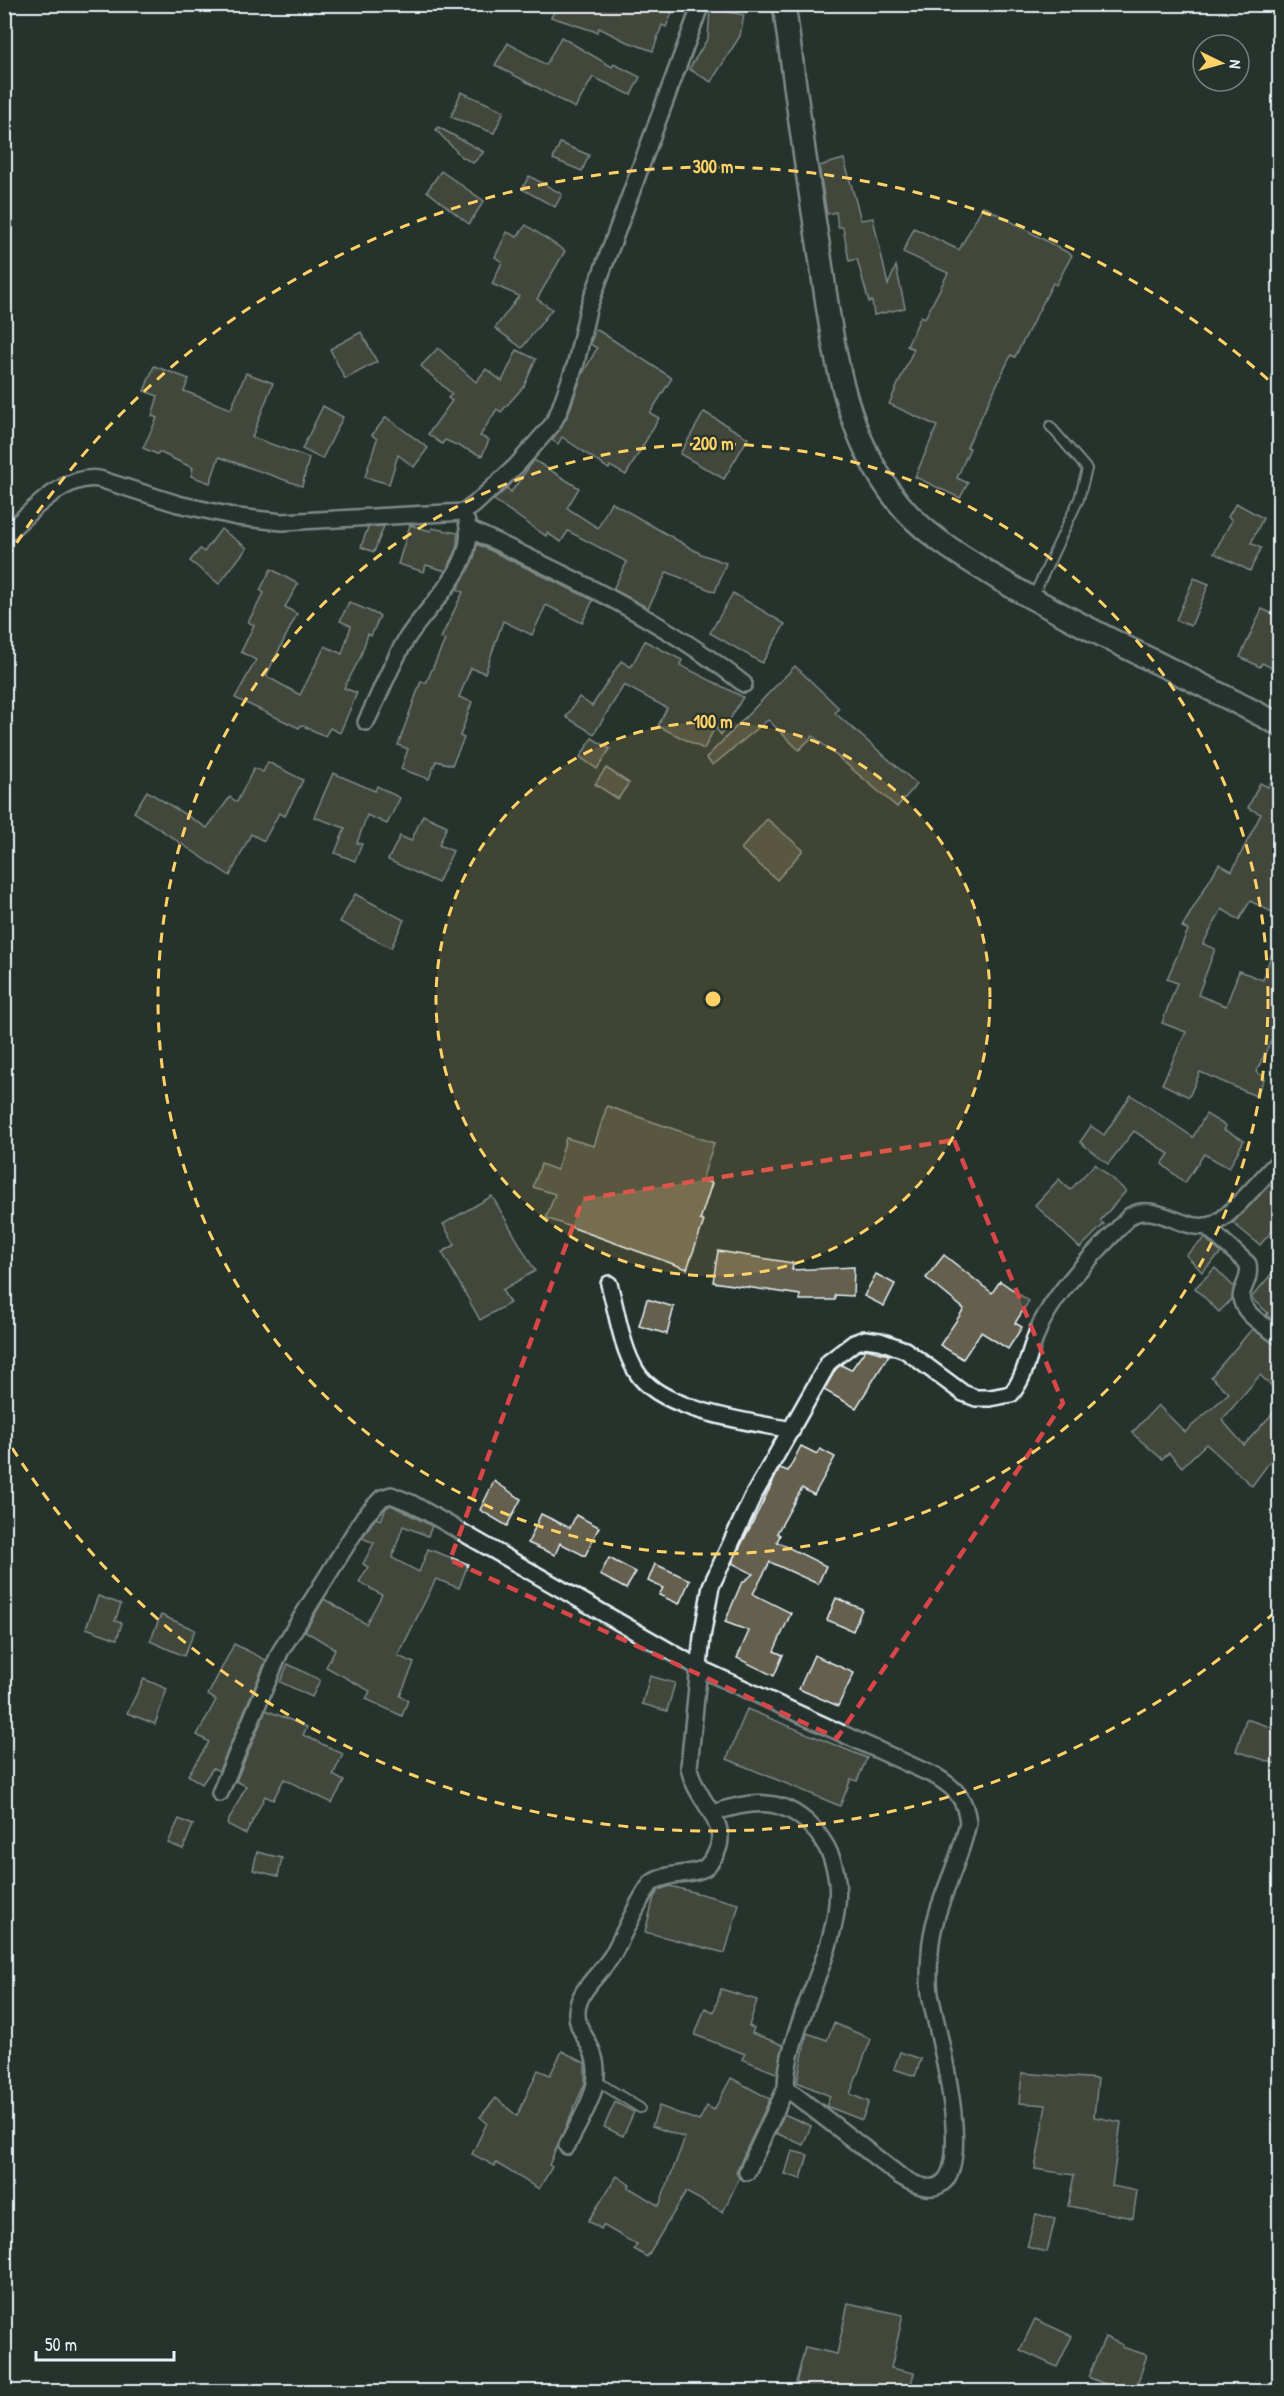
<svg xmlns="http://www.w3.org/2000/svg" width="1284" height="2396" font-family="'Patrick Hand',sans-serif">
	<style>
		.building { fill: #65614e; stroke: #e8f1f8; stroke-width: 1.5 }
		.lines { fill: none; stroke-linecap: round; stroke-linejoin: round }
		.lane-casing { stroke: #e8f1f8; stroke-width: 12 }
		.street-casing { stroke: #e8f1f8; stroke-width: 20 }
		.secondary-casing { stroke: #e8f1f8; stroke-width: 26 }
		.lane { stroke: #26332d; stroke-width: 8 }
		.street { stroke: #26332d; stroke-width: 15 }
		.secondary { stroke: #26332d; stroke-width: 21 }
		.marked { fill: none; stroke: #d94647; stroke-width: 4.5; stroke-dasharray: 12 8; stroke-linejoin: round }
		.ring { fill: none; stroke: #ffd166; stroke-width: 3; stroke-dasharray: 10 8 }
		.centre { fill: #ffd166; stroke: #26332d; stroke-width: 3 }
		.ring-label { font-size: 18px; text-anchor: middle; font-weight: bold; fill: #ffd166; stroke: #26332d; stroke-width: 4.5; stroke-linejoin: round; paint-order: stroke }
	</style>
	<rect width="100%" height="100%" fill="#26332d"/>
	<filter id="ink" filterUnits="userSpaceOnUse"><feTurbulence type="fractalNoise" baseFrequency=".0167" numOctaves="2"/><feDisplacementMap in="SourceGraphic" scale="12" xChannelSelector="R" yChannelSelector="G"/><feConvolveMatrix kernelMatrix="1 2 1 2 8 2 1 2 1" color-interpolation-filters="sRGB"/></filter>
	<g filter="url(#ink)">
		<!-- building -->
		<g class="building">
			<polygon points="559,4 653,4 672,13 666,27 662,25 653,51 625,41 599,28 597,32 551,17"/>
			<polygon points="710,8 744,15 740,36 711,82 689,69 708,38"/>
			<polygon points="561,37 612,67 614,64 640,77 631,95 593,77 575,108 495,65 508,43 546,65"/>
			<polygon points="461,92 504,111 494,133 451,117"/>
			<polygon points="438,127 484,152 473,163 462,157 436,130"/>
			<polygon points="560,143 589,155 582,171 553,159"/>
			<polygon points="844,159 861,220 873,218 888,285 896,266 905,308 874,315 872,301 869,302 857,259 849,261 843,227 838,227 836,212 827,214 819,166"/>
			<polygon points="441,171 484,201 469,224 427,191"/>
			<polygon points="529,176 562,194 555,207 522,189"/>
			<polygon points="983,206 1072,255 1056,285 1053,283 1015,357 1011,355 967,447 970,448 957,478 968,483 960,498 915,477 937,426 889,404 914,349 907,346 921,316 925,318 948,273 903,252 914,228 959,250"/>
			<polygon points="526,225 565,251 537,299 552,309 522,348 495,328 519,296 492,284 502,262 495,257 507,232 517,237"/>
			<polygon points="596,329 672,378 650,413 659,418 626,475 610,466 609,469 562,437 558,444 552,440 568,415 582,375 597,348 590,344"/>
			<polygon points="361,332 377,362 345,379 330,349"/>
			<polygon points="438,348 476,382 486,369 502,381 517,350 536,359 524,386 501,412 497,409 480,436 489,440 482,456 445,440 442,444 428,434 452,401 448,398 452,394 421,366"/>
			<polygon points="154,366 189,379 184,391 231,409 246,373 273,383 252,437 309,458 302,486 219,457 210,483 191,476 193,468 159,452 157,454 143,448 157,418 152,416 158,396 144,391"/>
			<polygon points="323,406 343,417 322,459 302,449"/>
			<polygon points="704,412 748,438 724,479 680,454"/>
			<polygon points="386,417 428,448 414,467 398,455 389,484 365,477 377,439 372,435"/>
			<polygon points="534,460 579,488 567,508 598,528 611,502 701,554 726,563 715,592 667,572 648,608 613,589 627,562 568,531 561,542 547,533 546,536 494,500 507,488 511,492"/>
			<polygon points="1236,503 1263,518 1251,543 1261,548 1250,571 1214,553 1232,520 1228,517"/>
			<polygon points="410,525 431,531 432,528 458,533 456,551 446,571 426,565 424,572 398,564"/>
			<polygon points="384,526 374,552 361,547 368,527"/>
			<polygon points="221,529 247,548 219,584 190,561 200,549 204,552"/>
			<polygon points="477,544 593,600 582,623 546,605 532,635 503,621 485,673 471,668 459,697 472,702 460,736 464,738 452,765 436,761 429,779 401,769 408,749 398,745 421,681 426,683 445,640 441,638 463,592 457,589 474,558"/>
			<polygon points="271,569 298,584 285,607 297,614 266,676 300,695 325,646 342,654 351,626 340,621 349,602 380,616 371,636 368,634 360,658 344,688 357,693 340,733 330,728 325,736 301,725 299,728 235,698 256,660 241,652 254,625 248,622 264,593 260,590"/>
			<polygon points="1194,578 1209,584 1191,626 1176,620"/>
			<polygon points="733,593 785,624 762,663 710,633"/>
			<polygon points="1262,609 1280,617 1280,672 1262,663 1260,667 1240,657"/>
			<polygon points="645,641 682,660 680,665 743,697 721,735 715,727 704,749 658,726 667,708 624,685 594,734 566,717 579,697 592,706 621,661 631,667"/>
			<polygon points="795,666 839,708 835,713 917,784 897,807 813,736 799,750 768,720 713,765 706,758"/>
			<polygon points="592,738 610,749 597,769 580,757"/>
			<polygon points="268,762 303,780 285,816 279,813 264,841 251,834 230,876 134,812 147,791 207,828 230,797 237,802 254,768 263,772"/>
			<polygon points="1280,764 1280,916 1250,901 1239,920 1222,909 1203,944 1215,949 1198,995 1226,1006 1239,971 1263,980 1276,940 1280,940 1280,1031 1275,1041 1272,1039 1256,1072 1265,1077 1256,1096 1200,1072 1189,1097 1162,1084 1186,1032 1162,1023 1177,983 1167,979 1188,930 1182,927 1219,864 1232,871 1261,814 1248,808 1260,783 1268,787"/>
			<polygon points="606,768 629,783 618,799 595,784"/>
			<polygon points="333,773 375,791 377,786 400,798 387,824 367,815 357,843 362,844 355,861 335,853 345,828 314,817"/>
			<polygon points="423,815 447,826 439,845 453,851 438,883 388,860 400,836 411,841"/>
			<polygon points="767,819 803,850 777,880 741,849"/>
			<polygon points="355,894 404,920 391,948 340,922"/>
			<polygon points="1131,1095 1193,1137 1206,1114 1226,1126 1224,1130 1244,1140 1229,1168 1204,1154 1185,1183 1162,1164 1169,1154 1134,1131 1108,1164 1080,1142 1091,1126 1104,1135"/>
			<polygon points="607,1106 714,1143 702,1180 712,1183 700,1220 704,1221 687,1269 546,1218 555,1194 533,1187 541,1164 557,1170 566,1138 594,1146"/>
			<polygon points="1095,1164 1126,1191 1100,1221 1104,1224 1080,1248 1035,1205 1059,1179 1070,1190"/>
			<polygon points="1269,1185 1280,1193 1280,1222 1260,1245 1233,1223"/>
			<polygon points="492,1196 535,1271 502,1290 510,1303 480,1320 442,1252 455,1245 443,1224"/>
			<polygon points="1205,1238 1221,1253 1202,1272 1186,1255"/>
			<polygon points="718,1251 793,1263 792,1270 854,1267 853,1296 835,1295 835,1300 800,1300 800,1295 713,1282"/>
			<polygon points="944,1255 992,1293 1000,1281 1029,1301 1015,1323 1022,1327 1008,1349 981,1332 963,1359 940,1345 964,1309 926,1278"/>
			<polygon points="1280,1264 1280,1325 1266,1315 1268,1313 1251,1298"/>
			<polygon points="1215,1268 1234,1287 1232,1299 1219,1312 1195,1288"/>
			<polygon points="876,1274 895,1284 884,1306 864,1296"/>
			<polygon points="647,1299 674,1307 667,1334 639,1326"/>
			<polygon points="1252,1329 1280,1347 1280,1394 1260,1375 1222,1420 1244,1445 1280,1405 1280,1448 1252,1486 1206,1444 1182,1467 1169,1453 1162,1459 1132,1433 1158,1405 1185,1432 1229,1393 1211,1377"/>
			<polygon points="866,1349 889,1355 856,1408 824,1390 836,1369 841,1365 851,1370"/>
			<polygon points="801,1446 817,1454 820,1449 835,1457 814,1495 802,1488 777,1533 780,1535 777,1542 826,1566 818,1584 770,1562 753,1594 791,1613 774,1651 783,1655 774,1676 737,1658 749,1631 725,1622 741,1584 753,1574 732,1563 780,1468 788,1471"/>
			<polygon points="494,1481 521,1499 507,1526 480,1510"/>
			<polygon points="391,1505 432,1526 428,1536 403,1526 392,1558 419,1572 428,1549 468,1564 459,1588 436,1579 398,1656 414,1663 400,1696 408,1700 402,1716 366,1699 370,1691 326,1667 335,1649 305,1631 324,1599 366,1624 382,1595 359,1582 368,1567 363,1564 374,1543 362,1538 372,1523 376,1518 381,1520 386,1508"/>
			<polygon points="541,1514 570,1528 576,1515 599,1527 585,1556 560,1543 555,1555 528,1543"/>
			<polygon points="609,1558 636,1572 626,1589 600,1575"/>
			<polygon points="655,1564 690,1580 679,1604 659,1595 663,1588 648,1581"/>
			<polygon points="98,1596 121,1604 115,1621 122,1623 117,1639 86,1628"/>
			<polygon points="836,1598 862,1609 853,1631 827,1620"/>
			<polygon points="161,1615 195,1630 184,1656 150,1641"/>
			<polygon points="234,1644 266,1660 219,1771 213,1768 202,1784 188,1775 209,1742 197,1735 216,1700 208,1695"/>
			<polygon points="814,1655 854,1673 838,1706 799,1689"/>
			<polygon points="288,1664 320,1680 312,1697 280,1682"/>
			<polygon points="650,1676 675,1683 667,1711 642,1704"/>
			<polygon points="144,1679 167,1689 155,1724 127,1713"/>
			<polygon points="747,1709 867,1758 857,1781 851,1779 840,1806 727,1759"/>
			<polygon points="266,1710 307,1727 303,1735 343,1754 333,1775 344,1781 332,1803 284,1779 273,1800 265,1796 246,1834 227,1824 246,1786 236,1781"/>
			<polygon points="1246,1719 1280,1730 1280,1765 1236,1751"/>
			<polygon points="179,1819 193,1825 183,1849 168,1843"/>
			<polygon points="257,1852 282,1858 278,1876 253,1870"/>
			<polygon points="670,1886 739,1904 725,1953 645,1932 654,1897 659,1890"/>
			<polygon points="721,1989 757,2000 749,2026 754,2028 752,2033 783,2045 778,2074 742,2059 745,2054 695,2035 705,2008 714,2012"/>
			<polygon points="834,2023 871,2039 850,2094 869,2102 862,2120 826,2106 830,2096 797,2082 807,2033 827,2040"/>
			<polygon points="562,2051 585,2063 585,2083 549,2165 552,2167 539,2189 496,2163 495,2166 472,2154 487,2123 480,2117 496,2098 517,2116 538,2070 550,2075"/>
			<polygon points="900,2052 921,2059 915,2076 894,2069"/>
			<polygon points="1022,2073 1098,2079 1094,2117 1121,2122 1112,2186 1137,2191 1133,2218 1068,2206 1074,2175 1035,2169 1046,2105 1019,2103"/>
			<polygon points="731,2078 770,2099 736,2172 739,2178 723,2212 686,2192 647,2257 634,2249 637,2245 603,2225 601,2229 588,2221 617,2176 630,2185 628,2187 659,2206 685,2138 652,2126 659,2106 699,2121 707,2106 714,2110"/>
			<polygon points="615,2102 634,2112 623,2136 604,2127"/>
			<polygon points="784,2114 811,2126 803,2145 776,2133"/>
			<polygon points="792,2151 808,2155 801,2179 785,2174"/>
			<polygon points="1036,2214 1055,2219 1047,2252 1027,2247"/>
			<polygon points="848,2303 903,2315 891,2368 914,2373 909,2391 794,2391 805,2347 837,2354"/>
			<polygon points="1035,2319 1072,2336 1057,2367 1020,2350"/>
			<polygon points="1105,2337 1123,2345 1122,2347 1147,2355 1135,2391 1122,2391 1088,2377"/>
		</g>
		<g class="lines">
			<defs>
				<g id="lane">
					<polyline points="1033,597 1079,499 1087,469 1050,426"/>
					<polyline points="597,2081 640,2108"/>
				</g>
				<g id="street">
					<path d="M469,529C564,574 661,618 744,684"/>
					<path d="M4,536C29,514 64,473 99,479L178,504L237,517L282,522L464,512L474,505L516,466L552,425L559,411L576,363L588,309L701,4"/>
					<path d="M366,722C380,694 391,664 407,638C427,606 478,565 467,522"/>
					<path d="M1206,1226L1248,1264C1250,1275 1246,1282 1242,1292C1236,1311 1267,1327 1280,1337"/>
					<path d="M609,1284C617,1311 621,1346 636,1371C659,1411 751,1422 792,1430"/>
					<path d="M220,1793L280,1652L364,1517L382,1498L391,1495L411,1503L699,1668L937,1777C956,1789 965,1798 968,1822C960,1866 932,1907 930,1953C929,1966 928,1980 930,1994C935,2026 998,2238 900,2176L786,2088C786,2005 884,1899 810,1825C781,1796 749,1801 713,1813"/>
					<path d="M567,2146C582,2115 607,2083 591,2049C585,2035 576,2027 577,2011C579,1988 602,1973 613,1954C621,1940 644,1888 653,1882C668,1872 689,1876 705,1868C744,1829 695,1805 689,1767L702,1637L711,1586L752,1498L829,1362L854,1343L865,1339L880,1341L905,1350L963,1393L976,1398H990L1011,1394C1029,1373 1030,1341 1044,1318C1065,1280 1101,1248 1130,1216C1157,1199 1188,1238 1216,1223C1233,1214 1264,1175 1280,1160"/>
					<polyline points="747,2172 786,2088"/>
				</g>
				<path id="secondary" d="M784,4C795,84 805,164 818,243C832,333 839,429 898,502C924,535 962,556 997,578C1088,632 1186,675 1280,725"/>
			</defs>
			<!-- lane casing -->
			<use href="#lane" class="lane-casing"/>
			<!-- street casing -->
			<use href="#street" class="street-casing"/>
			<!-- secondary casing -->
			<use href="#secondary" class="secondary-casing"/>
			<!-- lane -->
			<use href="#lane" class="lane"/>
			<!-- street -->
			<use href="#street" class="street"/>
			<!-- secondary -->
			<use href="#secondary" class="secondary"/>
		</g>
	</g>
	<!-- marked area -->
	<path d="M0 0H1284V2396H0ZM954,1140L1063,1403L837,1738L450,1560L583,1199Z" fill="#26332d" fill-opacity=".55" fill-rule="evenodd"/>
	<path class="marked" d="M954,1140L1063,1403L837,1738L450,1560L583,1199Z"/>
	<!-- distance rings -->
	<circle cx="713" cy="999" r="277" fill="#ffd166" fill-opacity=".12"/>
	<g class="ring">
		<circle cx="713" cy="999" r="277"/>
		<circle cx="713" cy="999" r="555"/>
		<path d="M1275 1612A832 832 0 0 1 7 1440M7 558A832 832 0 0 1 1275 386"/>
	</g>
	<circle cx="713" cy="999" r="9" class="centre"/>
	<g class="ring-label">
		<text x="713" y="173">300 m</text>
		<text x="713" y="450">200 m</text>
		<text x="713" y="728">100 m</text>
	</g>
	<!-- margin -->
	<rect width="1284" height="2396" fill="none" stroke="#26332d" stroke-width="24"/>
	<rect x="12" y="12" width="1260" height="2372" fill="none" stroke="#e8f1f8" stroke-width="2" filter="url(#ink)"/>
	<!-- north arrow -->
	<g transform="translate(1221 63) rotate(95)"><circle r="28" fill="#26332d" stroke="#747f7e" stroke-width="1.5"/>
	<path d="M0-4.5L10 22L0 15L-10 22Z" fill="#ffd166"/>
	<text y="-9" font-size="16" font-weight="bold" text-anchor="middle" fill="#e8f1f8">N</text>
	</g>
	<!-- scale -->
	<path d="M36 2351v9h138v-9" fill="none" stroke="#e8f1f8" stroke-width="3"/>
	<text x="45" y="2351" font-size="18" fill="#e8f1f8" stroke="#26332d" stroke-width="4.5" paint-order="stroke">50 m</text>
</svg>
